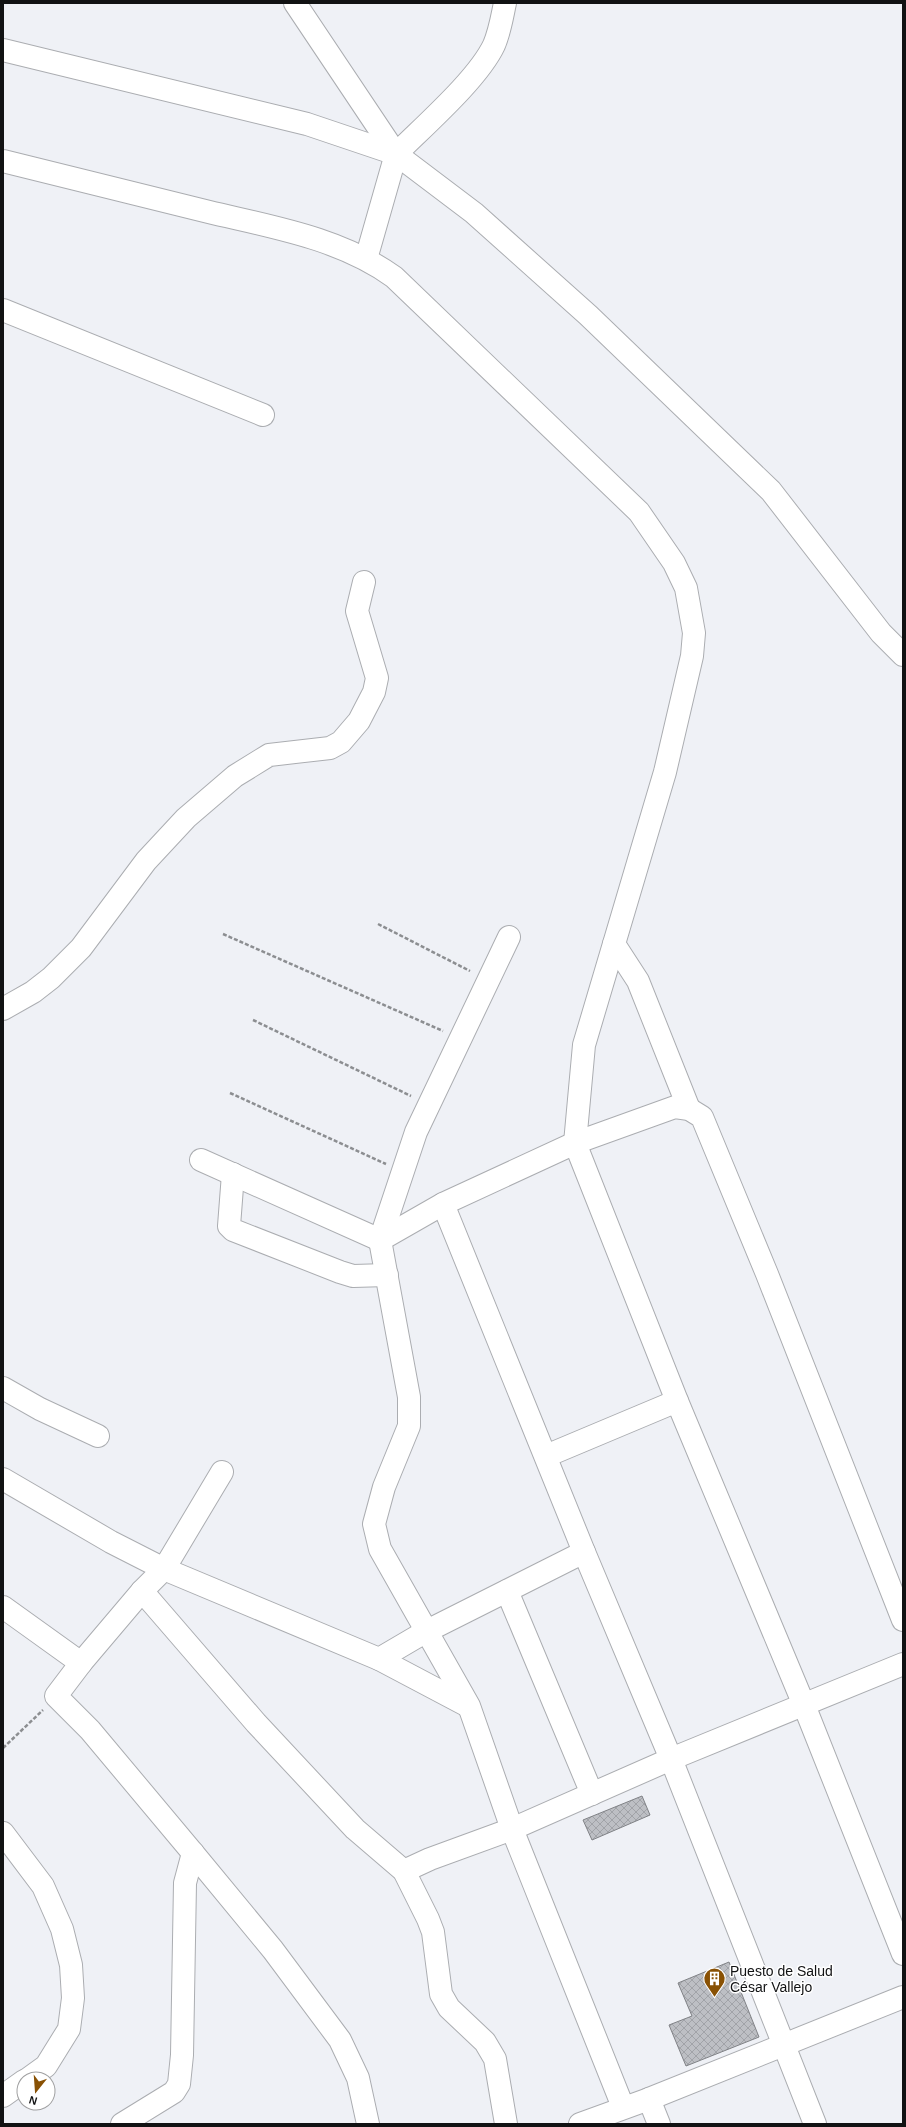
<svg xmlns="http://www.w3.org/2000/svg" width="906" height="2127" font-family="Helvetica,sans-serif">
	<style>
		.building { fill: url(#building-cross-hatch); stroke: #808286 }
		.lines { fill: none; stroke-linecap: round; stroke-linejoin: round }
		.minor-casing { stroke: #abadb1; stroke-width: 24 }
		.path { stroke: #8c8e91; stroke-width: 2.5; stroke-dasharray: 4 2; stroke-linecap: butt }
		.minor { stroke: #fff; stroke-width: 22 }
		.labels { text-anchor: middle; stroke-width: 3; stroke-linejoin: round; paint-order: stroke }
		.poi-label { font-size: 14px; fill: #111213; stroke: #fff; text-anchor: start }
	</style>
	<defs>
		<pattern id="building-cross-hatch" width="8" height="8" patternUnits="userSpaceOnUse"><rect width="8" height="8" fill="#bdbfc4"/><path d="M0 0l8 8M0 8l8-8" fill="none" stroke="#a1a3a8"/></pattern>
	</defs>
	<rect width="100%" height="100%" fill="#eff1f6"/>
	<!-- building -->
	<g class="building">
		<polygon points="642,1796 650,1815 592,1840 583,1820"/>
		<polygon points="729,1962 759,2037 686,2066 669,2025 692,2016 678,1983"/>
	</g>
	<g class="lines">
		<defs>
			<g id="minor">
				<polyline points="295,3 396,154 366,259"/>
				<polyline points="3,50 307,124 396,154 474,213 588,315 771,491 881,633 903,655"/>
				<path d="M396,154C425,125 478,79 494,45C500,31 502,17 505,3"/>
				<path d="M3,161C72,178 141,195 209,212C272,227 340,238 394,277L639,512L674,563L686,588L694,633L692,656L665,772L584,1045L575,1143L677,1401L804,1705L903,1954"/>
				<polyline points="3,310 263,415"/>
				<polyline points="509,937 416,1132 380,1240 409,1397 409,1426 384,1487 374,1524 380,1549 469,1706 512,1829 623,2107"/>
				<polyline points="614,944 638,981 689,1109"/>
				<polyline points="3,1009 33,992 51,978 81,948 146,861 186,818 235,776 269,755 330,748 341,742 359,721 374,692 377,678 357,611 364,582"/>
				<polyline points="201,1160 380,1240 443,1204 575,1143 675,1107 689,1109 702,1117 767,1274 903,1620"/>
				<polyline points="233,1174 229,1226 233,1230 340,1272 353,1276 387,1275"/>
				<polyline points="443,1204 584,1552 671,1759 815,2124"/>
				<polyline points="3,1388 40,1409 98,1436"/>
				<polyline points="546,1456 677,1401"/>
				<polyline points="222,1472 164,1569 142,1591 81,1663 56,1696 90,1730 193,1853 273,1950 340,2040 358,2078 368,2124"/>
				<polyline points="3,1479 111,1542 164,1569 379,1659 425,1632 584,1552"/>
				<polyline points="142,1591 256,1723 355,1829 404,1871 428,1919 433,1932 441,1994 449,2008 485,2042 495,2059 506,2124"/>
				<polyline points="507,1591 592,1794"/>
				<polyline points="3,1607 81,1663"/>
				<polyline points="379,1659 468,1706"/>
				<polyline points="3,1833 43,1886 62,1929 71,1965 73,1998 69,2029 46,2066 28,2079"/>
				<polyline points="404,1871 430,1859 512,1829 671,1759 903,1664"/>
				<polyline points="3,2096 24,2081"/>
				<polyline points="649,2099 659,2124"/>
				<polyline points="122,2124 174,2092 179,2084 182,2055 185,1883 193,1853"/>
				<polyline points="580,2124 649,2099 903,1997"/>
			</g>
		</defs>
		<!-- minor casing -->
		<use href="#minor" class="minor-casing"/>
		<!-- path -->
		<g class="path">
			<polyline points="378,924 470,971"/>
			<polyline points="223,934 443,1031"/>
			<polyline points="253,1020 411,1096"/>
			<polyline points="230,1093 386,1164"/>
			<polyline points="3,1748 43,1710"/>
		</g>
		<!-- minor -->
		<use href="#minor" class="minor"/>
	</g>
	<!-- icons -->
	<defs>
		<symbol id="building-pin" viewBox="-11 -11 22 30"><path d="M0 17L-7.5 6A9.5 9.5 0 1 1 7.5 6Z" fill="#895104" stroke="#fff"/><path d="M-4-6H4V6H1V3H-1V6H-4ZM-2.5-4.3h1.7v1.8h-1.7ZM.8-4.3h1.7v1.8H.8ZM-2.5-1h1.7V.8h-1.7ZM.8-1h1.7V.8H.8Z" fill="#fff"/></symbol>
	</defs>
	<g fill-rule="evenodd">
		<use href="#building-pin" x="702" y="1966" width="25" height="34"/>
	</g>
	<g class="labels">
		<!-- poi labels -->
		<g class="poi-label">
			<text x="730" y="1976">Puesto de Salud<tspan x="730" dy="16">César Vallejo</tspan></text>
		</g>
	</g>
	<!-- border -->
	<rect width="906" height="2127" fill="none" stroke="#111213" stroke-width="8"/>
	<!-- north arrow -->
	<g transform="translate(36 2091) rotate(197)"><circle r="19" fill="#ffffff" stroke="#a0a0a1"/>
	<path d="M0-3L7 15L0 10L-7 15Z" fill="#895104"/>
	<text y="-6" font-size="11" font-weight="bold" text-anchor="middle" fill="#111213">N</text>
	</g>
</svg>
